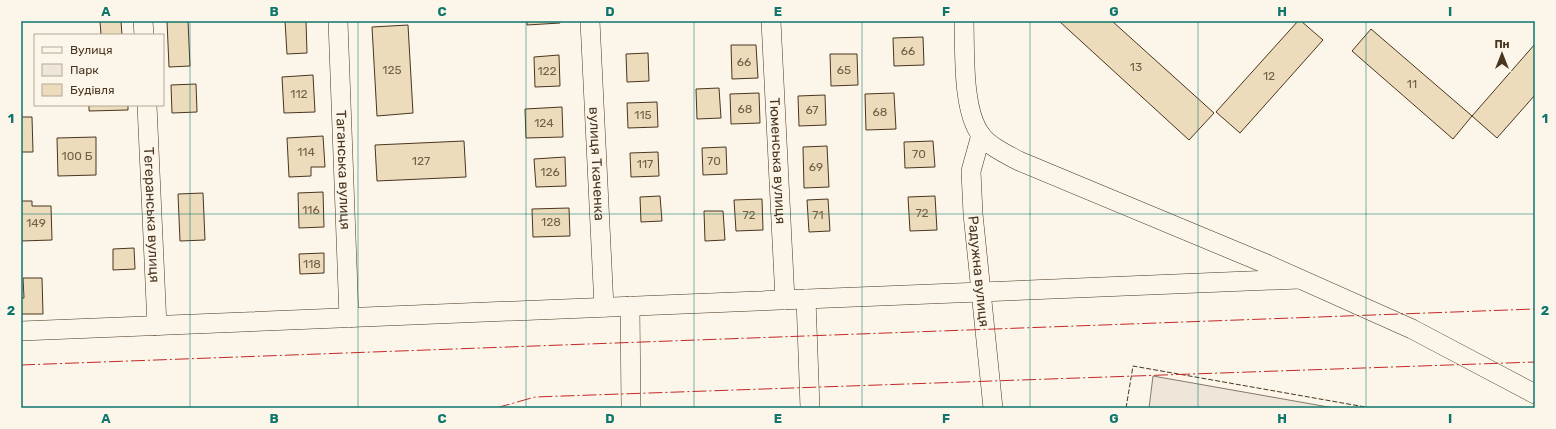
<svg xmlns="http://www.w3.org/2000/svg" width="1556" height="429" font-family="Rubik,sans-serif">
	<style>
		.green { fill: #ede6d9; stroke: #887966 }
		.building { fill: #ecdcbc; stroke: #4a3520 }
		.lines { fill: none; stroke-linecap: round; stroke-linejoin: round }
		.minor-casing { stroke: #4a3520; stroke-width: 20 }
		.minor { stroke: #fbf6e9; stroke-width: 19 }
		.fence { stroke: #4a3520; stroke-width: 1; stroke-dasharray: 5 2; stroke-linecap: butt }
		.power { stroke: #c62828; stroke-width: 1; stroke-dasharray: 14 3 2 3; stroke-linecap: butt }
		.grid { fill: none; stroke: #0f766e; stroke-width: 1; stroke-opacity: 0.55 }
		.labels { text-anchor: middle; stroke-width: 3; stroke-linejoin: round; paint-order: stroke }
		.number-label { font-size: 12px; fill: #725f47 }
		.street-label { font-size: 14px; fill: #4a3520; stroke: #fbf6e9 }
		.neatline { fill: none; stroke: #0f766e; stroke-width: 1.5 }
		.grid-label { font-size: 13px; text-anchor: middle; font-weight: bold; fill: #0f766e }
	</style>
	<rect width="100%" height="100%" fill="#fbf6e9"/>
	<!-- green -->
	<polygon class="green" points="1153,376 1334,408 1149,408"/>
	<!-- building -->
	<g class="building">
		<polygon points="100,21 121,21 122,35 101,35"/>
		<polygon points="167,21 188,21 190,66 169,67"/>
		<polygon points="285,21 306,21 307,53 287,54"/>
		<polygon points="527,21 560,21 560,23 527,25"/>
		<polygon points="1059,21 1112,21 1214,113 1189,140"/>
		<polygon points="1298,21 1301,21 1323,40 1240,133 1216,112"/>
		<polygon points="408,25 413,113 377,116 372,27"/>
		<polygon points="1371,29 1472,116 1453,139 1352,51"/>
		<polygon points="923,37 924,65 894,66 893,38"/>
		<polygon points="1535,44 1535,95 1497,138 1472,116"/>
		<polygon points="731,45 756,45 758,78 732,79"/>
		<polygon points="648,53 649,81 627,82 626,54"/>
		<polygon points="830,54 857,54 858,85 831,86"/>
		<polygon points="559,55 560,86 535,87 534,57"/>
		<polygon points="313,75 315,112 284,113 282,77"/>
		<polygon points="196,84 197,112 172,113 171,85"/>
		<polygon points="719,88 721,118 697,119 696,89"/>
		<polygon points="759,93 760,123 731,124 730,94"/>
		<polygon points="894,93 896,129 866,130 865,94"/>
		<polygon points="825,95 826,125 799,126 798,96"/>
		<polygon points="657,102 658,127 628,128 627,103"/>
		<polygon points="89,105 128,105 128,110 89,111"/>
		<polygon points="562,107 563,137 526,138 525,109"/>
		<polygon points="21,117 32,117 33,152 21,152"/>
		<polygon points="323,136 325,167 311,167 311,176 289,177 287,138"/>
		<polygon points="96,137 96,175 58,176 57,138"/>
		<polygon points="464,141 466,177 377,181 375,145"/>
		<polygon points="933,141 935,167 905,168 904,142"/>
		<polygon points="827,146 829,187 804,188 803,147"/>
		<polygon points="726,147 727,174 703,175 702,148"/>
		<polygon points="658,152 659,176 631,177 630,153"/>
		<polygon points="565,157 566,186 536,187 534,159"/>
		<polygon points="323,192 324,227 299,228 298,193"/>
		<polygon points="203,193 205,240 180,241 178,194"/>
		<polygon points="660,196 662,221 641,222 640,197"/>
		<polygon points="935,196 937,230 910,231 908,197"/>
		<polygon points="762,199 763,230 736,231 734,200"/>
		<polygon points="828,199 830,231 809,232 807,200"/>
		<polygon points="21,201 32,201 32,206 51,206 52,240 21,241"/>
		<polygon points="569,208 570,236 533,237 532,209"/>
		<polygon points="704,211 723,211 725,240 705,241"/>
		<polygon points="134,248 135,269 113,270 113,249"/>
		<polygon points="324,253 324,273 300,274 299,254"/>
		<polygon points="23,278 42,278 43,314 21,314 21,298 24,298"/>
	</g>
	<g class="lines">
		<defs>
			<g id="minor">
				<polyline points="143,21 144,35"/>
				<path id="s1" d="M338,21L349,318"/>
				<path id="s2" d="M590,21L604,307"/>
				<path id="s3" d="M771,21L785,300"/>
				<path d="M964,21C965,52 962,110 981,135C990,147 1006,154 1019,161L1264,263L1412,329L1535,394"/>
				<path id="s4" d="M147,105L157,326"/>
				<path id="s5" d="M981,135L971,171L973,214L993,408"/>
				<polyline points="806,299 810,408"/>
				<polyline points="630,306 631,408"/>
				<polyline points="21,331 1299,279"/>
			</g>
		</defs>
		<!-- minor casing -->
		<use href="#minor" class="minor-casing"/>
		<!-- minor -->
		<use href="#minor" class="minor"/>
		<!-- fence -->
		<polyline class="fence" points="1126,408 1133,366 1371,408"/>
		<!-- power -->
		<g class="power">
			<polyline points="21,365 1535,309"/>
			<polyline points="496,408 535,397 1535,362"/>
		</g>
	</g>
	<!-- grid -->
	<path class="grid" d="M190,21V408M358,21V408M526,21V408M694,21V408M862,21V408M1030,21V408M1198,21V408M1366,21V408M21,214H1535"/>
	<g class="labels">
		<!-- number labels -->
		<g class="number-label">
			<text x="908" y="55">66</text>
			<text x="744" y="66">66</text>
			<text x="1136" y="71">13</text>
			<text x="392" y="74">125</text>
			<text x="844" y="74">65</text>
			<text x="547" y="75">122</text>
			<text x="1269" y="80">12</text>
			<text x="1412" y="88">11</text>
			<text x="299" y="98">112</text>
			<text x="745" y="113">68</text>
			<text x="812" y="114">67</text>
			<text x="880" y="116">68</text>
			<text x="643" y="119">115</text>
			<text x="544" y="127">124</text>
			<text x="306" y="156">114</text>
			<text x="919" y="158">70</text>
			<text x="77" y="160">100 Б</text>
			<text x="421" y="165">127</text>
			<text x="714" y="165">70</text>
			<text x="645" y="168">117</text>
			<text x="816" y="171">69</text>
			<text x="550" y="176">126</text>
			<text x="311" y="214">116</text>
			<text x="922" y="217">72</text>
			<text x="749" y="219">72</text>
			<text x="818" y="219">71</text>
			<text x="551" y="226">128</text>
			<text x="36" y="227">149</text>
			<text x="312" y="268">118</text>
		</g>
		<!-- street labels -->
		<g class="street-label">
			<text dy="5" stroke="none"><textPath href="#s3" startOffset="140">Тюменська вулиця</textPath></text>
			<text dy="5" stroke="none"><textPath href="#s2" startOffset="143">вулиця Ткаченка</textPath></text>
			<text dy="5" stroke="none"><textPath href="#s1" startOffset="149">Таганська вулиця</textPath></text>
			<text dy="5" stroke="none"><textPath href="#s4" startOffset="110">Тегеранська вулиця</textPath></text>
			<text dy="5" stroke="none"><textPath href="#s5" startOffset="138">Радужна вулиця</textPath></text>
		</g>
	</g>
	<!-- border -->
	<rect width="1556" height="429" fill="none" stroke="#fbf6e9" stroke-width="44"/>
	<!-- legend -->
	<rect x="34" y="34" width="130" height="72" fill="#fbf6e9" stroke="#b4a999"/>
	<rect x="42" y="47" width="20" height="6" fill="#fbf6e9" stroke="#b4a999"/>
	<text x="70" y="54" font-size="12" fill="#4a3520">Вулиця</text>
	<rect x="42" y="64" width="20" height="12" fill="#ede6d9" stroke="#b4a999"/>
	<text x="70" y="74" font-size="12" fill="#4a3520">Парк</text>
	<rect x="42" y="84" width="20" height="12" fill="#ecdcbc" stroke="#b4a999"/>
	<text x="70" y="94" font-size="12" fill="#4a3520">Будівля</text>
	<!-- north arrow -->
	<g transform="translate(1502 54)" stroke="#fbf6e9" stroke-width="3" paint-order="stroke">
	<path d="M0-3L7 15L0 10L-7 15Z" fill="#4a3520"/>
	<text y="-6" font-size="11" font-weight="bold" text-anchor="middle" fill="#4a3520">Пн</text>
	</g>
	<rect x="22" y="22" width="1512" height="385" class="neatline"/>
	<g class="grid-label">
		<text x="106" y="16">A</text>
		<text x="274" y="16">B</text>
		<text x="442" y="16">C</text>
		<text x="610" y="16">D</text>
		<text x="778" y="16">E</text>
		<text x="946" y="16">F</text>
		<text x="1114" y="16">G</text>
		<text x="1282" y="16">H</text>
		<text x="1450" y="16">I</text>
		<text x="11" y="123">1</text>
		<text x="1545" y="123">1</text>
		<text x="11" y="315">2</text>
		<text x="1545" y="315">2</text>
		<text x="106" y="423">A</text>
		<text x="274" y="423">B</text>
		<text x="442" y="423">C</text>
		<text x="610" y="423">D</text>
		<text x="778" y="423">E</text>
		<text x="946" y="423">F</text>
		<text x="1114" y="423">G</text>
		<text x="1282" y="423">H</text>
		<text x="1450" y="423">I</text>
	</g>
</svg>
